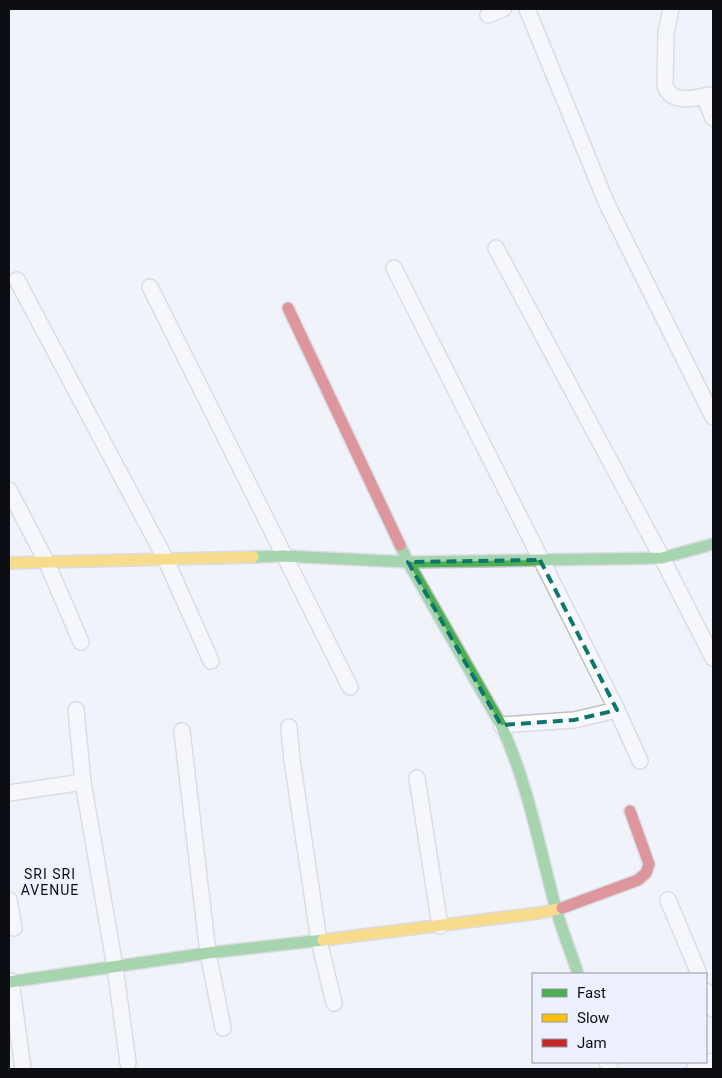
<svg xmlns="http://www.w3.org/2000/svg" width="722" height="1078" font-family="Roboto,sans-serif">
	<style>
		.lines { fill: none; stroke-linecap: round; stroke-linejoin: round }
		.street-casing { stroke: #c0c2c8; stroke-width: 18 }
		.fast-casing { stroke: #c0c2c8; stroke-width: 14 }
		.slow-casing { stroke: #c0c2c8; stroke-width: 14 }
		.jam-casing { stroke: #c0c2c8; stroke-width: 14 }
		.street { stroke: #fdfdfe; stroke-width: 15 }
		.fast { stroke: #4caf50; stroke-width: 11 }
		.slow { stroke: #ffc107; stroke-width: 11 }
		.jam { stroke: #c62828; stroke-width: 11 }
		.marked { fill: none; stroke: #0f766e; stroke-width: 4; stroke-dasharray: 10 6; stroke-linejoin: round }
		.labels { text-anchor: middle; stroke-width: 5; stroke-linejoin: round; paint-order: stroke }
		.neighbourhood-label { font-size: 14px; letter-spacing: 1px; fill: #0d0e14; stroke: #edf0ff }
	</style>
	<rect width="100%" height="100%" fill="#f1f3fb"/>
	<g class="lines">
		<defs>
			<g id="street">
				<polyline points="527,9 607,204 713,417"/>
				<path d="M671,9L666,33L665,86C673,106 696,97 713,95"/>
				<polyline points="488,15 503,9"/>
				<polyline points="704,96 713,118"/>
				<polyline points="496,248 662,558 713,658"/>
				<polyline points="394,268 617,710 574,720 501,725"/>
				<polyline points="17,280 166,560 211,661"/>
				<polyline points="150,287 350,687"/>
				<polyline points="9,490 47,563 81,642"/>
				<polyline points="76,710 83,782 115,967 128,1063"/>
				<polyline points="617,710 640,761"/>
				<polyline points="289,727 292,760 319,941 334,1003"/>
				<polyline points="182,731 208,953 223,1028"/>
				<polyline points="417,778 440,926"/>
				<polyline points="9,793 83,782"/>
				<polyline points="9,900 14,928"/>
				<polyline points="668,900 699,974"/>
				<polyline points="11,981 23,1069"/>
				<polyline points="706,991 713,1009"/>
				<polyline points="607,1062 610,1069"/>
				<polyline points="694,1069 713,1061"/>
			</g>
			<g id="fast">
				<path d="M400,545L408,562L501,725C528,784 539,846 556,909C562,931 571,952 578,974"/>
				<polyline points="253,557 284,556 408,562 662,558 713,544"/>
				<polyline points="9,982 208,953 323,940"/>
			</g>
			<g id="slow">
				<polyline points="9,563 253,557"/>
				<polyline points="323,940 539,913 562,908"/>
			</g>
			<g id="jam">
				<polyline points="288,308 400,545"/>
				<polyline points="562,908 638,880 646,873 649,864 630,811"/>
			</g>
		</defs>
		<!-- street casing -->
		<use href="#street" class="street-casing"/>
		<!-- fast casing -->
		<use href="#fast" class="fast-casing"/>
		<!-- slow casing -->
		<use href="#slow" class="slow-casing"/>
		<!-- jam casing -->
		<use href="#jam" class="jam-casing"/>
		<!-- street -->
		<use href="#street" class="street"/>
		<!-- fast -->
		<use href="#fast" class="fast"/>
		<!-- slow -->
		<use href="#slow" class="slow"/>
		<!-- jam -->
		<use href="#jam" class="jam"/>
	</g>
	<!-- marked area -->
	<path d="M0 0H722V1078H0ZM540,560L617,710L574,720L501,725L408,562Z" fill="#f1f3fb" fill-opacity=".55" fill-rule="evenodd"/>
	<path class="marked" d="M540,560L617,710L574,720L501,725L408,562Z"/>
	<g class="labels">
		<!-- neighbourhood labels -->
		<g class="neighbourhood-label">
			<text x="50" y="879">SRI SRI<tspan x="50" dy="16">AVENUE</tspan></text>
		</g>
	</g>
	<!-- border -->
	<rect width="722" height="1078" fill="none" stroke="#0d0e14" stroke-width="20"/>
	<!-- legend -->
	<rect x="532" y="973" width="175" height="90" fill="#edf0ff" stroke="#9396a1"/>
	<rect x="542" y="989" width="25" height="8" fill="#4caf50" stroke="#9396a1"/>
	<text x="577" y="998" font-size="15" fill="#0d0e14">Fast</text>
	<rect x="542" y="1014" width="25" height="8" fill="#ffc107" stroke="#9396a1"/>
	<text x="577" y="1023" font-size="15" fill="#0d0e14">Slow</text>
	<rect x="542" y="1039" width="25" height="8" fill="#c62828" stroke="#9396a1"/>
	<text x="577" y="1048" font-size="15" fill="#0d0e14">Jam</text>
</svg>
